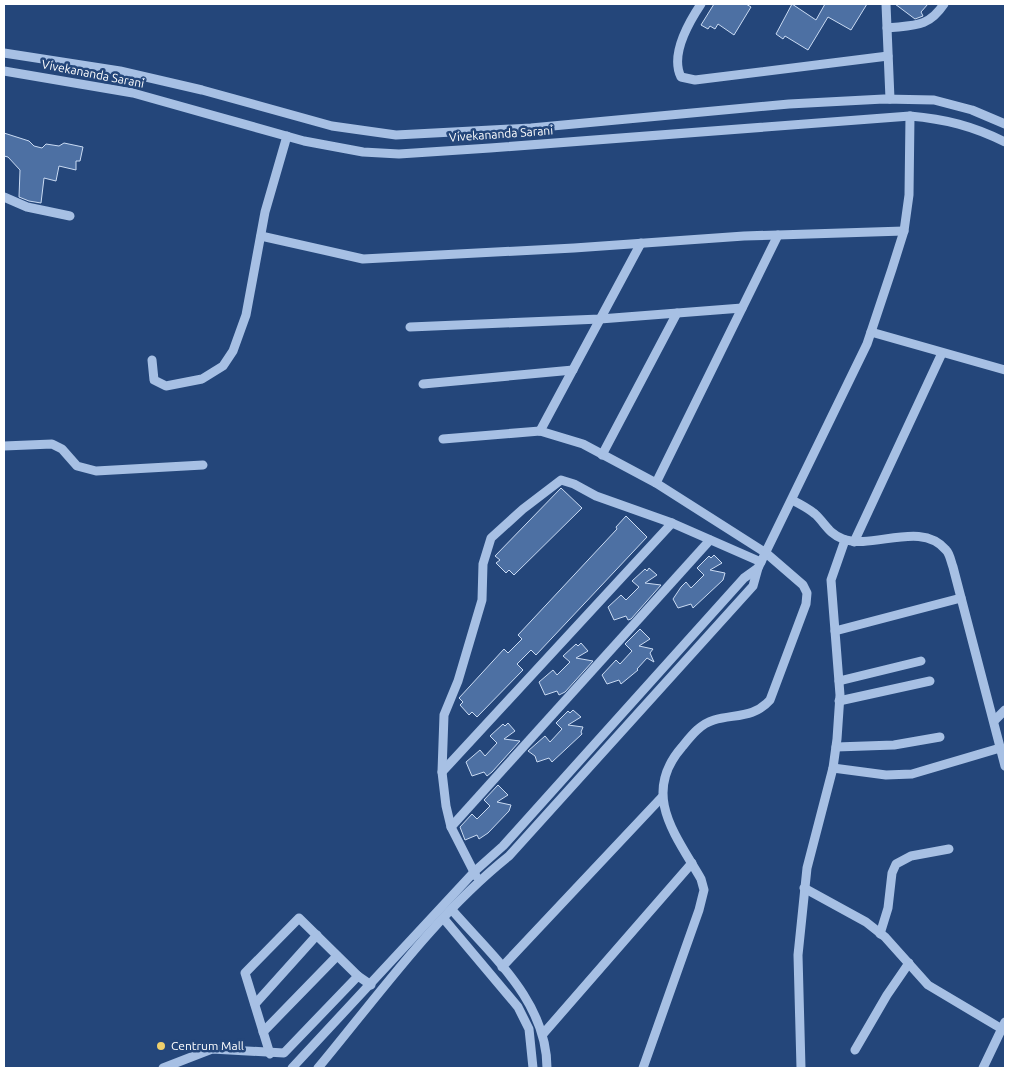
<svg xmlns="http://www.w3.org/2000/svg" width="1009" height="1072" font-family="Ubuntu,sans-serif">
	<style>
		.building { fill: #4d70a3; stroke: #cadbf3 }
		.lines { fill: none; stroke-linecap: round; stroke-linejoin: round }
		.minor { stroke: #a7c0e4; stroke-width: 9 }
		.poi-dot { fill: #eecf6c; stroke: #24467a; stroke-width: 2 }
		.labels { text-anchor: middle; stroke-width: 5; stroke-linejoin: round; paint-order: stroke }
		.street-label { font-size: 12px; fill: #fff; stroke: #24467a }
		.poi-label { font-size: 12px; fill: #fff; stroke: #24467a; text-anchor: start }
	</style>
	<rect width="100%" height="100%" fill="#24467a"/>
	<!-- building -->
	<g class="building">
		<polygon points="714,4 746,4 751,7 734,35 718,24 715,29 710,26 708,29 701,25"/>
		<polygon points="792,4 816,20 825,4 867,4 851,30 828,17 808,50 785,36 783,39 776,34"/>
		<polygon points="895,4 928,4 921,12 923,16 915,19"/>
		<polygon points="4,133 29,141 34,146 42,148 46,144 59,146 64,143 83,147 80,161 76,161 76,170 59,166 56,181 44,178 41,203 29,201 19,197 20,170 8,157 4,156"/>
		<polygon points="561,488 582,508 514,575 509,570 506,573 496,563 500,560 495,556"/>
		<polygon points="626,516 647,537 536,655 531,650 517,664 523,670 477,717 472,712 469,715 460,705 463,702 459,698 504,649 508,653 522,639 518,635 617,529 616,527"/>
		<polygon points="714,555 722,563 710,570 725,573 723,580 693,608 691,604 678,608 673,599 681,587 686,582 691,588 704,575 697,568 709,556 711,558"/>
		<polygon points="649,568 657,575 645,583 661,585 631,619 628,620 626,616 614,620 608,607 621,595 626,600 639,587 632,581 645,569 647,571"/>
		<polygon points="640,629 650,639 639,646 653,649 650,653 654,662 647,658 637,669 638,670 621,684 619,680 607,684 602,675 616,660 620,664 632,651 625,644"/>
		<polygon points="581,643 588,651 576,658 593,661 565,692 559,695 557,691 545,695 539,682 553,670 557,675 570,662 563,656 576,644 578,646"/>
		<polygon points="573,710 581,717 568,725 583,727 581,732 582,734 552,762 549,758 537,762 535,756 528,751 545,736 550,742 562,729 556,723 568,711 570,713"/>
		<polygon points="508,723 515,731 504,739 520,741 492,772 487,776 484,772 472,776 466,762 480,750 485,756 497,743 490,736 503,724 505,726"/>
		<polygon points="498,785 508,795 497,802 511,805 509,811 488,833 479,839 477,835 465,840 460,827 472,814 477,819 490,806 484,800"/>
	</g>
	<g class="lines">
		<!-- minor -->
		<g class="minor">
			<path d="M701,4C689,22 670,55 681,77L695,80L888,56"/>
			<polyline points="886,4 890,99"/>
			<path d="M887,28C914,25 928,28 944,4"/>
			<polyline points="4,53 120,71 202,90 332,126 396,135 531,128 789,104 884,99 934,100 972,110 1005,124"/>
			<path d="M4,71L133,93L304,141L363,152L399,154L490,148L910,116C945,119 973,126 1005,142"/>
			<polyline points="4,197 27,207 70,216"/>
			<polyline points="261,236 363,259 574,248 744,236 904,231"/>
			<polyline points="410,327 600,319 742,308"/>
			<polyline points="871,332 1005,370"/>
			<polyline points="152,360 154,380 166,386 202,379 223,366 233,351 246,315 265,212 287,136"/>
			<polyline points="423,384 573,370"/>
			<polyline points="540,431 641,243"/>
			<path d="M443,439L540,431L583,444L656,483L766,553L803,585L807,593L806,604L770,700C754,718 735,714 714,720C700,724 691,736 682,747C641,794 675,834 701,879L704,890L699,910L643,1068"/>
			<polyline points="4,446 52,444 62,449 77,466 96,471 203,465"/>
			<polyline points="602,455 677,313"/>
			<polyline points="656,483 778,235"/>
			<path d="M792,500C800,504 808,508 815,514C825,523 829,534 843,539C873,550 921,520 946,550C950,554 951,562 953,567L1005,766"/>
			<polyline points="854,542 942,353"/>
			<polyline points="835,631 961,598"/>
			<polyline points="839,681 921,661"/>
			<polyline points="839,701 930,681"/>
			<polyline points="994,721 1005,710"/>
			<polyline points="836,747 894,745 940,737"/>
			<polyline points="833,768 886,775 912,774 1000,748"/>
			<polyline points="442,772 672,523"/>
			<polyline points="451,827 710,540"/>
			<polyline points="476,876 451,827 446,806 442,772 444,715 458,681 482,600 483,564 491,538 523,509 561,480 574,484 596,496 672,523 761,562"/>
			<polyline points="804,888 866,922 885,937 928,985 1002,1029"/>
			<path d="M452,910C492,956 547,1002 547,1068"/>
			<polyline points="444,919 518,1007 529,1029 533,1068"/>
			<polyline points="880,934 888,908 892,873 896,864 911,856 949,849"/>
			<polyline points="502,967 662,797"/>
			<polyline points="255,1004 317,935"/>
			<polyline points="263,1032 337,956"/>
			<polyline points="543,1034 692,863"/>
			<polyline points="855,1050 887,995 909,963"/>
			<polyline points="270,1054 245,973 299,918 358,976"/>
			<polyline points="163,1068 212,1049 284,1053 358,976 371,985"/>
			<polyline points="292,1068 475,871 503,846 744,578 758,568"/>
			<path d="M318,1068C378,996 435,915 509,856L753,586L758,568L867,344L892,269L904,231L909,195L910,116"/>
			<polyline points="801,1068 798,955 807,868 833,768 837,739 840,695 831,580 845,540"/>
			<polyline points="983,1068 1005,1022"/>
		</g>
	</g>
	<!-- markers -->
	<circle class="poi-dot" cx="161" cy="1046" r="5"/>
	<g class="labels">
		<!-- street labels -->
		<g class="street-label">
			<text transform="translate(93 74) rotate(11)" y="4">Vivekananda Sarani</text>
			<text transform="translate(501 134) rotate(-4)" y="4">Vivekananda Sarani</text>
		</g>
		<!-- poi labels -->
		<g class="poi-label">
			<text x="171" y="1050">Centrum Mall</text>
		</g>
	</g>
	<!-- border -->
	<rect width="1009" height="1072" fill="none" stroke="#ffffff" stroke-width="10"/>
</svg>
